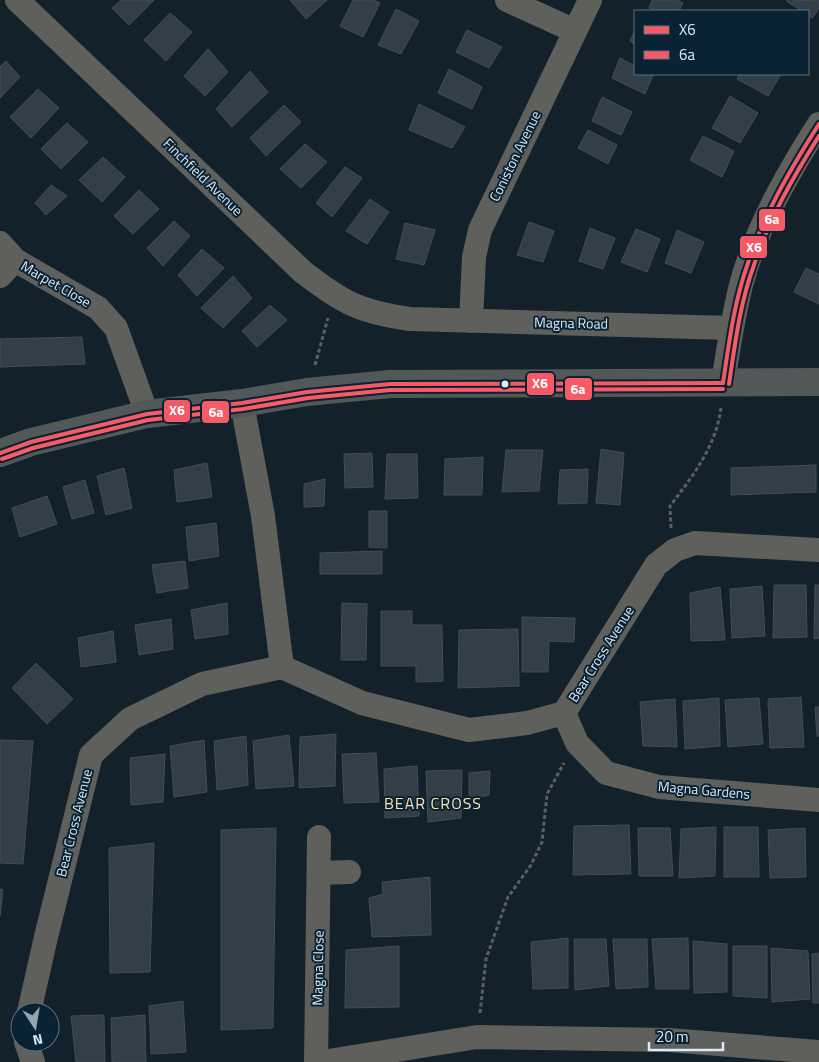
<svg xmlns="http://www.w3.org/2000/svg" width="819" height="1062" font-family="'Titillium Web',sans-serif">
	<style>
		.building { fill: #333f47; stroke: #424d55 }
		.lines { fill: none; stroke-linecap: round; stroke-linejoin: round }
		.path { stroke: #5a6061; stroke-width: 3; stroke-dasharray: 4 2.5; stroke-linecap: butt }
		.minor { stroke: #5f5f5c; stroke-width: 24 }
		.major { stroke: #525758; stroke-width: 28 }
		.bus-1-casing { stroke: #092234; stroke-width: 8 }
		.bus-2-casing { stroke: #092234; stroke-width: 8 }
		.bus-1 { stroke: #f45965; stroke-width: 4 }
		.bus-2 { stroke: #f75b65; stroke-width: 4 }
		.bus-dot { fill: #dbeaf6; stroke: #092234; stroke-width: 2 }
		.labels { text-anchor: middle; stroke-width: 4; stroke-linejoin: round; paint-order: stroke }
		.street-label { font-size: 14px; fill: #dbeaf6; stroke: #092234 }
		.quarter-label { font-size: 16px; letter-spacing: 1px; fill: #fce0a6; stroke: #092234 }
		.line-badge { stroke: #092234; stroke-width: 2 }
		.badge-label { font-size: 14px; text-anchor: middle; font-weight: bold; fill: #fff }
	</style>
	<rect width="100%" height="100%" fill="#13212a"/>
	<!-- building -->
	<g class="building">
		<polygon points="121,0 154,0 129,25 112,8"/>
		<polygon points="290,0 327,0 306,19"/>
		<polygon points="353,0 373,0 380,3 363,37 340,26"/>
		<polygon points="652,0 677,0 683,3 679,11 658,11 649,8"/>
		<polygon points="819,0 819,8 812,18 808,15 808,11 802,11 786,1"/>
		<polygon points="396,9 419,21 401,54 378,45"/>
		<polygon points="170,13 192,32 166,61 144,40"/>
		<polygon points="467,30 502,47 489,68 456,52"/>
		<polygon points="635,30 635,44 630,41"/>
		<polygon points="208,49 228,72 205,96 184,76"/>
		<polygon points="620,58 635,66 635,74 653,75 645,94 612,78"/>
		<polygon points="6,61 20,77 0,98 0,67"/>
		<polygon points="449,69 482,87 472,109 438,93"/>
		<polygon points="250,71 268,92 232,127 216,109"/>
		<polygon points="740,74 781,74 768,96 737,79"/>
		<polygon points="38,89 59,108 31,138 10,117"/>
		<polygon points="730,96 758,113 740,143 712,128"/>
		<polygon points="602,97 632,112 621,135 592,121"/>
		<polygon points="419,104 465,127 452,148 409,130"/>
		<polygon points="284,105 301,122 266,156 250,138"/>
		<polygon points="67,123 88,142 61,169 41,149"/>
		<polygon points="588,130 617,145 608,164 578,148"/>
		<polygon points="703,136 734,151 722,177 690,160"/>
		<polygon points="305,144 327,162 301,188 280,169"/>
		<polygon points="103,157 125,177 102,202 79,180"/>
		<polygon points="345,167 362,178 332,217 316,203"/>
		<polygon points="51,185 67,196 46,215 35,203"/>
		<polygon points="139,190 159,209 133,234 114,216"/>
		<polygon points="370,199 389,212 367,244 346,231"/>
		<polygon points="174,221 190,236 163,266 147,248"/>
		<polygon points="529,222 554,231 543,262 517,255"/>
		<polygon points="405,223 435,230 424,265 396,259"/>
		<polygon points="590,228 615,238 603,269 579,261"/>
		<polygon points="636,229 660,239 647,272 621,262"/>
		<polygon points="677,230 704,242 691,273 665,263"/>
		<polygon points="202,249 224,268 197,296 178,275"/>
		<polygon points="806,268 819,274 819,304 794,292"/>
		<polygon points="233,276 252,298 223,328 201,308"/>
		<polygon points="270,305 287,320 257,347 242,331"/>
		<polygon points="82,337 85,364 0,367 0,339"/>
		<polygon points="601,449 624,453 620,505 596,503"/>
		<polygon points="506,450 543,450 539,491 502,492"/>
		<polygon points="372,453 373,487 345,488 344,454"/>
		<polygon points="387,454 417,454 418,498 385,499"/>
		<polygon points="483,457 482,495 444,495 445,459"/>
		<polygon points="207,463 212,497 177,502 174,470"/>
		<polygon points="816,465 816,492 731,495 731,468"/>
		<polygon points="124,468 132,508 106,515 97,476"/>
		<polygon points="588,469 587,503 558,504 560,470"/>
		<polygon points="325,479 324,506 304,507 304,484"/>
		<polygon points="85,480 94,513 72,519 63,487"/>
		<polygon points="47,496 57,524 20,537 12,508"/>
		<polygon points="369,511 387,511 387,548 369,547"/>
		<polygon points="216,523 219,556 189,561 186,527"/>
		<polygon points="382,551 382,574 320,574 320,553"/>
		<polygon points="185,561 188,588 157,593 152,565"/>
		<polygon points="774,585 806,585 807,637 773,638"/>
		<polygon points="815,585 819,585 819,638 814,639"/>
		<polygon points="762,586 765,636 732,638 730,589"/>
		<polygon points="720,587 725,640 691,641 690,593"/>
		<polygon points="227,603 228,634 195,639 191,610"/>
		<polygon points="342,603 367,604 366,660 341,660"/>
		<polygon points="381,611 412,611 412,625 442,625 443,681 416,682 416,666 381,666"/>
		<polygon points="522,617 575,618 574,642 549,641 548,672 522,672"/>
		<polygon points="171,619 173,649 139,655 135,625"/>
		<polygon points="518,629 519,686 458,688 459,630"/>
		<polygon points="113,631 116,662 81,667 78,638"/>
		<polygon points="36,663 73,699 47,724 12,688"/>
		<polygon points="801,697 804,747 770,748 768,699"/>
		<polygon points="719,698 720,746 685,749 683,701"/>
		<polygon points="759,698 763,744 728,747 725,700"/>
		<polygon points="675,699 677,747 643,746 640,702"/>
		<polygon points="815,707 819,707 819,736 817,736"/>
		<polygon points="336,734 335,786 299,788 300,737"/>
		<polygon points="289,735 294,786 256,789 253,741"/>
		<polygon points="246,736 248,785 217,790 214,741"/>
		<polygon points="0,740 33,741 23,864 0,863"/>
		<polygon points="204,740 207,792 174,797 170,746"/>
		<polygon points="376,753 379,802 344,803 342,754"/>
		<polygon points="165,754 163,802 131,805 130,758"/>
		<polygon points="417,766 419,816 385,818 384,769"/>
		<polygon points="462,770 461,818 428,822 426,771"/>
		<polygon points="490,771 489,795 469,800 469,773"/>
		<polygon points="629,825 631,874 573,875 574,826"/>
		<polygon points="716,827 715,876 679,878 681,829"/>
		<polygon points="724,827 758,827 759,877 724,877"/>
		<polygon points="276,828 273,1028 221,1030 221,830"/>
		<polygon points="638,828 670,828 673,876 639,876"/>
		<polygon points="805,828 806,877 770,878 768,830"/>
		<polygon points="154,843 150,972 110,973 109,848"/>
		<polygon points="430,877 431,935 372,937 369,898 383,894 382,882"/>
		<polygon points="0,889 3,890 0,916"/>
		<polygon points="568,938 568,988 533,989 531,942"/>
		<polygon points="688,938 689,989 656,989 652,939"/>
		<polygon points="574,939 606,939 609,986 575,990"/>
		<polygon points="613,939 647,939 648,987 616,989"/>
		<polygon points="693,941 727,944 727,992 694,993"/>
		<polygon points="399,946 399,1007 345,1008 346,950"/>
		<polygon points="733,946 767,946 767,998 733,996"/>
		<polygon points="771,948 808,951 810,999 772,1002"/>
		<polygon points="819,953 819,1003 813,1003 812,954"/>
		<polygon points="183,1001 186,1052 151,1054 149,1006"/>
		<polygon points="104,1015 105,1062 76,1062 71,1016"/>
		<polygon points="145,1015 146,1062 112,1062 111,1018"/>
	</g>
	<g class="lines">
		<!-- path -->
		<g class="path">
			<polyline points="315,365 328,318"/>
			<path d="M671,528L670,506C693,476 716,446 721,408"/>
			<polyline points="480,1013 486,959 508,897 531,865 542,842 547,794 564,763"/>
		</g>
		<!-- minor -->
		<g class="minor">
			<path d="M17,0L303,272C343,303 360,312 410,319L731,328"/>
			<polyline points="507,0 575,31"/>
			<polyline points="0,243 15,260 98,308 116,328 147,414"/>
			<polyline points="0,276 15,260"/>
			<polyline points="471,321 474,257 480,230 590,0"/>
			<path d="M723,383C728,350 733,317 741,285C756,228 788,173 819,124"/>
			<polyline points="242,403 263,516 282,667"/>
			<polyline points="564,713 577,743 606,773 659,787 819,800"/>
			<polyline points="319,873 349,872"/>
			<polyline points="29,1012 46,937 91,755 130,719 202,684 282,667 362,703 469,730 527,723 564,713 656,565 675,550 695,543 819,550"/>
			<polyline points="26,1042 33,1062"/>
			<polyline points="316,1062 319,837"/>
			<polyline points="322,1062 477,1037 669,1040 819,1052"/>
		</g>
		<!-- major -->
		<polyline class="major" points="0,453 31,442 147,414 242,403 307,392 390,384 819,382"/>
		<defs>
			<g id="bus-1">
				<path d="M723,383C729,343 734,302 748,263C764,214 791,168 819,124"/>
				<polyline points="0,453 31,442 147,414 242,403 307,392 390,384 723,383"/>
			</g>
			<g id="bus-2">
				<path d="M729,384C735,344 740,303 754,265C769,219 793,177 819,136"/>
				<polyline points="2,459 33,448 148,420 243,409 308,398 390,390 723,389"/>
			</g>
		</defs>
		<!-- bus-1 casing -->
		<use href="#bus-1" class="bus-1-casing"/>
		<!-- bus-2 casing -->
		<use href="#bus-2" class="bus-2-casing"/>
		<!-- bus-1 -->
		<use href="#bus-1" class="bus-1"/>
		<!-- bus-2 -->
		<use href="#bus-2" class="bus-2"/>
	</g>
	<!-- markers -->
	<circle class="bus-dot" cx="505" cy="384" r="4.5"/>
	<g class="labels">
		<!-- street labels -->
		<g class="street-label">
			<text transform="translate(515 156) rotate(-64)" y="5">Coniston Avenue</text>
			<text transform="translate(203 177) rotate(44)" y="5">Finchfield Avenue</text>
			<text transform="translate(56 284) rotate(30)" y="5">Marpet Close</text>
			<text transform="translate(571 323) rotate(1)" y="5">Magna Road</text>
			<text transform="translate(601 654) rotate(-58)" y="5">Bear Cross Avenue</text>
			<text transform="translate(704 790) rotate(5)" y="5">Magna Gardens</text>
			<text transform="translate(74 823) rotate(-76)" y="5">Bear Cross Avenue</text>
			<text transform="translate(318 968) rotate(-89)" y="5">Magna Close</text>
		</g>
		<!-- quarter labels -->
		<g class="quarter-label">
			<text x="433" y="809">BEAR CROSS</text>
		</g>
	</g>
	<g class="line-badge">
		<rect x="758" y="208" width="28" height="24" rx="5" fill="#f75b65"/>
		<rect x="739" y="235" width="29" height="24" rx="5" fill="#f45965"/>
		<rect x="526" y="372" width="29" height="24" rx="5" fill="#f45965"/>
		<rect x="564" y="377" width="29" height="24" rx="5" fill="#f75b65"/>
		<rect x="163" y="399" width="28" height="24" rx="5" fill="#f45965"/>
		<rect x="201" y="400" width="29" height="24" rx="5" fill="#f75b65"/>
	</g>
	<g class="badge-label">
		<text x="772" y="224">6a</text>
		<text x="754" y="252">X6</text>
		<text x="540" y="388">X6</text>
		<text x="578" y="394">6a</text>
		<text x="177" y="415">X6</text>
		<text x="216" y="417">6a</text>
	</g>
	<!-- legend -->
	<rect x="634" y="10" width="175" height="65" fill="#092234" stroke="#5d7282"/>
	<rect x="644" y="26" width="25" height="8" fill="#f45965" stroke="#5d7282"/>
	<text x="679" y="35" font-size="15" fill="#dbeaf6">X6</text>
	<rect x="644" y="51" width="25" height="8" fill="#f75b65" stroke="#5d7282"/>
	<text x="679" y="60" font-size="15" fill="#dbeaf6">6a</text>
	<!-- north arrow -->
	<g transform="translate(35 1027) rotate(168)"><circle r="24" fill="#092234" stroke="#5d7282"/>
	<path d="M0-4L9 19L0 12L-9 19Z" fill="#95a4af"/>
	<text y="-8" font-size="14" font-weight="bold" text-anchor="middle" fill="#dbeaf6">N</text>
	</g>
	<!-- scale -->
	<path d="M649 1042v8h74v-8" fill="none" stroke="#dbeaf6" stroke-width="2.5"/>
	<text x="656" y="1042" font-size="15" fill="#dbeaf6" stroke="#092234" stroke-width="4" paint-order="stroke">20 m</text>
</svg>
